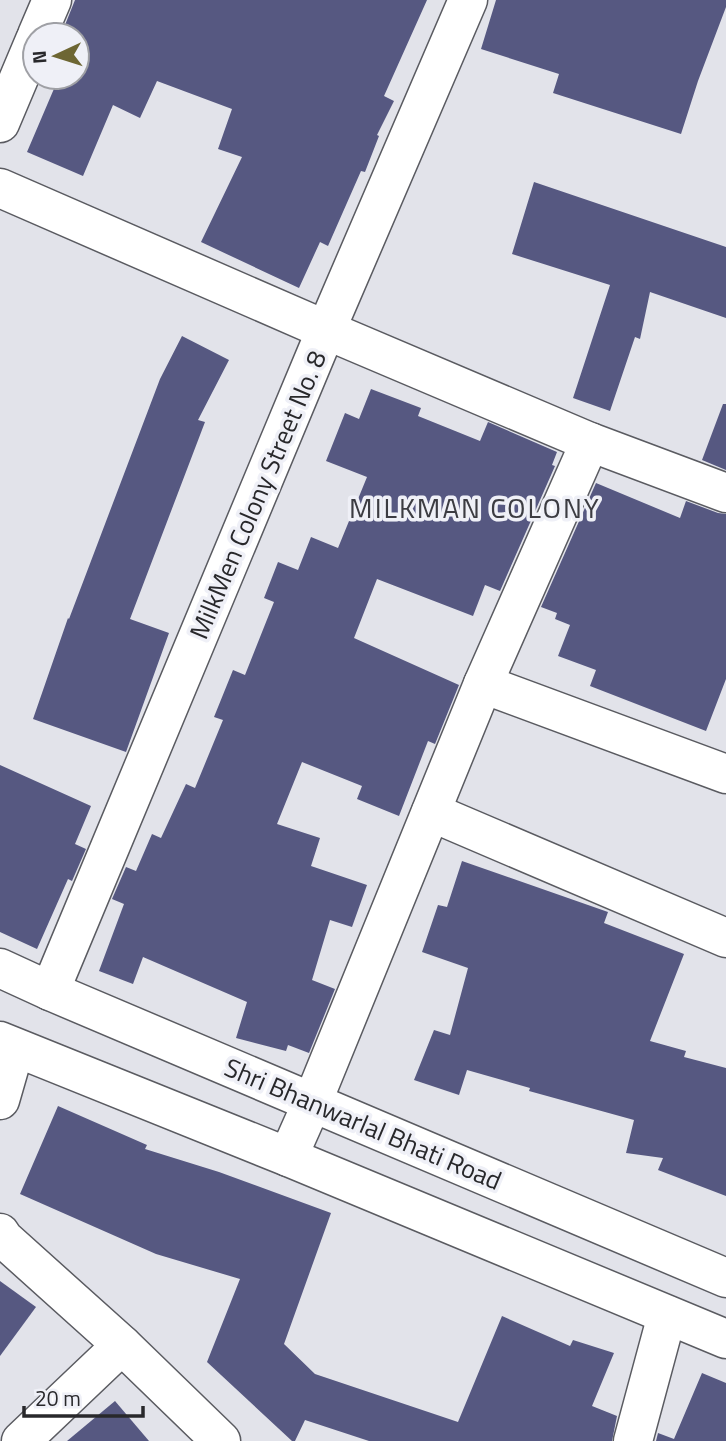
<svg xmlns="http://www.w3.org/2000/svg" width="726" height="1441" font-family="'Titillium Web',sans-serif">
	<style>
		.building { fill: #565881 }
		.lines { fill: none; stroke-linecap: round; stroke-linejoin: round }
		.street-casing { stroke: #5a5b61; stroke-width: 41 }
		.street { stroke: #fff; stroke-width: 38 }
		.labels { text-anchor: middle; stroke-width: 7; stroke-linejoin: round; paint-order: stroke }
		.street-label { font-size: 26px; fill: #28282b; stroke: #eff0f7 }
		.neighbourhood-label { font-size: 28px; letter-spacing: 2px; fill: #3c3c42; stroke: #eff0f7 }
	</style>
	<rect width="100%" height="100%" fill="#e2e3ea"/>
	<!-- building -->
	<g class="building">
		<polygon points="75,0 427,0 384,96 394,101 377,135 379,136 365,172 361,171 328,246 320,242 299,288 201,242 242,157 218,149 232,109 157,81 140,118 113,105 83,176 27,152 59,77 77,77 77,35 61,35"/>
		<polygon points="496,0 726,0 726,7 698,81 681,134 553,93 559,74 481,49"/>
		<polygon points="534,182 726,247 726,318 650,292 640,339 635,337 610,411 573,398 610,285 512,254"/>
		<polygon points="182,336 229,360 198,420 205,422 130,619 169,633 126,752 33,719 68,618 69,619 160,379"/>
		<polygon points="371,389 421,408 418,416 480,441 488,422 557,452 552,465 555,466 500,591 485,585 473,616 377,579 354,638 459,685 435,744 428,741 399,816 357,799 362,786 302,762 277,824 320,838 311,866 367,885 352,927 330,920 312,980 335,989 309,1053 288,1045 286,1051 236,1038 247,1002 143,957 133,984 99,971 124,904 112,899 126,867 136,871 152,834 161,838 186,784 195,788 223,720 214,717 233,670 245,675 274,602 264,598 278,562 298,570 311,537 338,548 367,477 326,461 345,413 359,419"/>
		<polygon points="723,404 726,404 726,470 702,460"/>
		<polygon points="596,483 680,518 686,501 718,513 726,514 726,679 706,731 590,686 596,670 558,656 570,625 555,619 557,613 541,607"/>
		<polygon points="0,765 91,806 75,844 86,849 72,881 68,879 37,949 0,932"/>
		<polygon points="462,861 608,912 604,923 684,954 650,1041 686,1051 684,1057 726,1068 726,1196 658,1170 663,1158 626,1153 634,1120 529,1091 530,1088 467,1070 459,1095 414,1080 434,1030 450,1035 468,968 422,952 438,905 447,907"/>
		<polygon points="58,1106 147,1145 145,1149 219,1172 331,1213 284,1344 315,1374 458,1422 502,1316 570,1346 573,1340 614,1353 592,1406 617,1416 612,1441 369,1441 305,1420 295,1441 292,1441 207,1362 240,1279 156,1254 20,1194"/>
		<polygon points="0,1281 36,1307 0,1356"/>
		<polygon points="702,1373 726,1383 726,1441 656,1441 658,1433 674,1439"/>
		<polygon points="115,1401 149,1441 67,1441"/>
	</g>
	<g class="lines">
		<defs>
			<g id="street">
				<polyline points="37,35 52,0"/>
				<polyline points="0,123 35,40"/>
				<polyline points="0,188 326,330 590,442 726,493"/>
				<polyline points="483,684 726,774"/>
				<polyline points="431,812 726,938"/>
				<polyline points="0,968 50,991 726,1278"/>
				<polyline points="50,991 326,330 468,0"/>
				<polyline points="0,1041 288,1157 726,1339"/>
				<polyline points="0,1100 15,1048"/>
				<polyline points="288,1157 312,1103 483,684 590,442"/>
				<polyline points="0,1233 4,1239 122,1345 221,1441"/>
				<polyline points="21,1441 122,1345"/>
				<polyline points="633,1441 667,1315"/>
			</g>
		</defs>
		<!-- street casing -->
		<use href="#street" class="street-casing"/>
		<!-- street -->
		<use href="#street" class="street"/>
	</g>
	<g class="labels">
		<!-- street labels -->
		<g class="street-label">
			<text transform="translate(258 495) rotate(-67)" y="9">MilkMen Colony Street No. 8</text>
			<text transform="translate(363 1124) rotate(23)" y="9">Shri Bhanwarlal Bhati Road</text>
		</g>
		<!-- neighbourhood labels -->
		<g class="neighbourhood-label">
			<text x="475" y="518">MILKMAN COLONY</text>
		</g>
	</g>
	<!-- north arrow -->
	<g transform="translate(56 56) rotate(266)"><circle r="33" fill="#eff0f7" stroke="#9fa0a5" stroke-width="2"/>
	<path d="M0-5L12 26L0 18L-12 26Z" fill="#6d6633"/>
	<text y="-10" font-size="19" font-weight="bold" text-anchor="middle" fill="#28282b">N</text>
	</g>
	<!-- scale -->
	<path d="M24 1406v10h119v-10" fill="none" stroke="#28282b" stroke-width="3.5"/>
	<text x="35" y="1406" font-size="21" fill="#28282b" stroke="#eff0f7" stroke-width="5" paint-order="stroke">20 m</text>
</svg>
